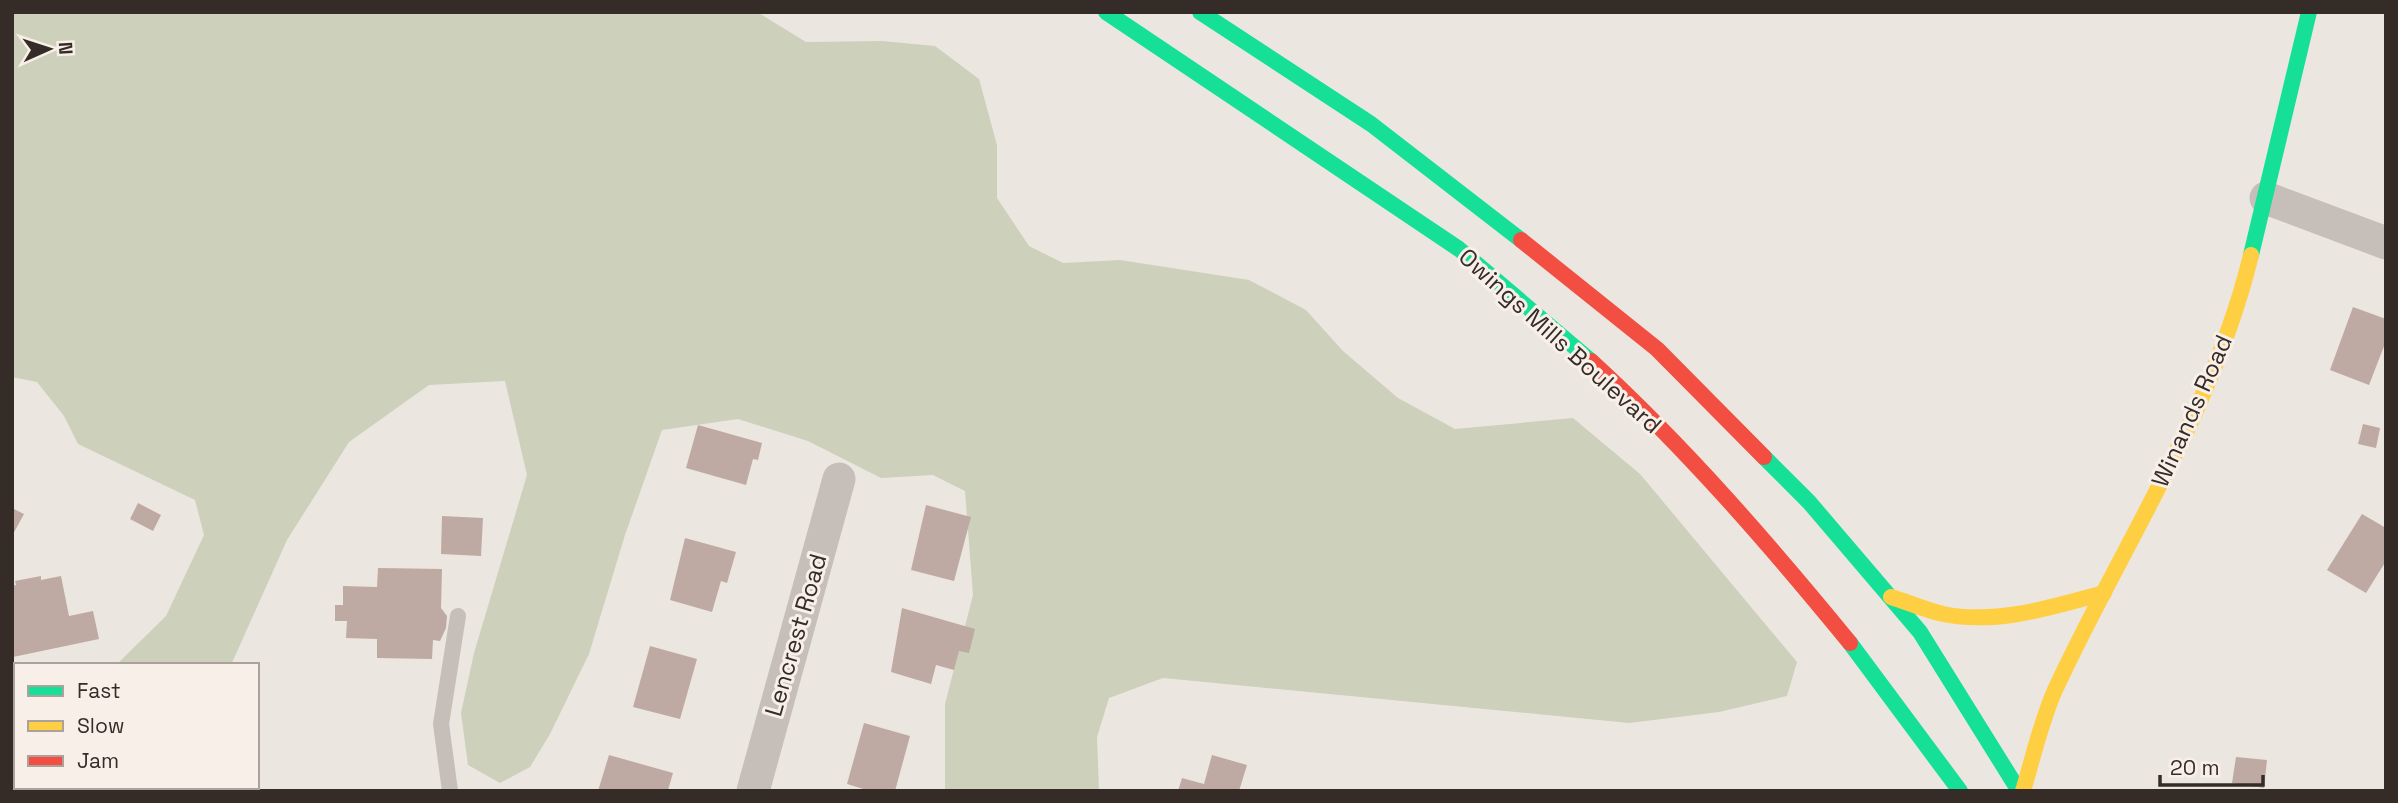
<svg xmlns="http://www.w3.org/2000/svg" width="2398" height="803" font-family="'Space Grotesk',sans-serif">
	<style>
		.green { fill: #cdd0bb }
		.building { fill: #beaaa2 }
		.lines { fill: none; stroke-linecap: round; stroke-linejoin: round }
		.lane { stroke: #c5beb9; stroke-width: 16 }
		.street { stroke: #c5beb9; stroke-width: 33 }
		.fast { stroke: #16e098; stroke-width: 16 }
		.slow { stroke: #ffcf43; stroke-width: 16 }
		.jam { stroke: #f24e42; stroke-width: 16 }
		.labels { text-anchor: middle; stroke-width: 6; stroke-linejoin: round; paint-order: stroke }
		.street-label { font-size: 24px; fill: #352c28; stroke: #f8f0e8 }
	</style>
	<rect width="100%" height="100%" fill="#ece6e0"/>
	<!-- green -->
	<g class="green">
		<polygon points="12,12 757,12 806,42 882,41 935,46 979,79 997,145 997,198 1029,246 1063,263 1120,260 1249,280 1306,310 1343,351 1398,398 1455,429 1573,418 1640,474 1797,662 1787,696 1719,712 1629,723 1163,678 1109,698 1097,737 1099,791 945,791 945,704 973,595 965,491 933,475 881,478 808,441 738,419 662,430 625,535 589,654 550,734 530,767 500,783 468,765 461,713 474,653 527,475 505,381 429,385 349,442 287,540 231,665 116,665 166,616 204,535 195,500 78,444 64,416 37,382 12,377"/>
		<polygon points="79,787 210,787 210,791 80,791"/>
	</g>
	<!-- building -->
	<g class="building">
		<polygon points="2353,307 2386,319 2386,341 2369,385 2330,370"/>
		<polygon points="2363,424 2380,428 2376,448 2358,444"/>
		<polygon points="698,425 762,443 758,460 753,459 746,485 686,468"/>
		<polygon points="138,503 161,515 153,531 130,519"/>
		<polygon points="926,505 971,517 954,581 911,570"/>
		<polygon points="12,508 24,514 12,536"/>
		<polygon points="2362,514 2386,528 2386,561 2366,593 2327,570"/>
		<polygon points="442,516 483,518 481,556 441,554"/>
		<polygon points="685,538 736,552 727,583 721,581 712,612 670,600"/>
		<polygon points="378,568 442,569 441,608 447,616 446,628 440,641 433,640 432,659 377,658 377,639 346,638 347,621 335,621 335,605 343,605 343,586 377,587"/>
		<polygon points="41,576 41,580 61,576 69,616 93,611 99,639 13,657 12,586 16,585 15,581"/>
		<polygon points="902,608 975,629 969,653 959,651 954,670 936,665 931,684 891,672"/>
		<polygon points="650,646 697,659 680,719 633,707"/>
		<polygon points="12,698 16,700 16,774 12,772"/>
		<polygon points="864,723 910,736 895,791 870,791 847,784"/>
		<polygon points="609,755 673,773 668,790 598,791"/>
		<polygon points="1212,755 1247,765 1239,791 1178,791 1182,778 1204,784"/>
		<polygon points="2236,757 2267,760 2264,788 2232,783"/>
	</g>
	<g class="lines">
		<!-- lane -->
		<polyline class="lane" points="450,791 441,724 458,616"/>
		<!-- street -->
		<g class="street">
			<polyline points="2266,198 2386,243"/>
			<polyline points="753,791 839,479"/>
		</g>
		<!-- fast -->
		<g class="fast">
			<polyline points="1106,12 1459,249 1591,361"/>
			<polyline points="1200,12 1371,124 1521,240"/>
			<polyline points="2251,255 2309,12"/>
			<polyline points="1764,457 1809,502 1920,632 2019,791"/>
			<polyline points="1850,643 1960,791"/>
		</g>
		<!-- slow -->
		<g class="slow">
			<path d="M1891,597C1908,602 1925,610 1943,614C1997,625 2052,607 2104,593"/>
			<path d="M2023,791C2033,758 2041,721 2055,690C2122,545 2213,412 2251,255"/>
		</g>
		<!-- jam -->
		<g class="jam">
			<polyline points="1521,240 1657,349 1764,457"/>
			<path d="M1591,361C1685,447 1769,544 1850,643"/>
		</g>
	</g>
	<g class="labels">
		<!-- street labels -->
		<g class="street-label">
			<text transform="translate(1560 341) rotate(42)" y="8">Owings Mills Boulevard</text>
			<text transform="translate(2192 411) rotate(-66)" y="8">Winands Road</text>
			<text transform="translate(796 635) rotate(-74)" y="8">Lencrest Road</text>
		</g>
	</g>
	<!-- border -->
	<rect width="2398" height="803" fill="none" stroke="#352c28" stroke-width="28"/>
	<!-- legend -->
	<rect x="14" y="663" width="245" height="126" fill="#f8f0e8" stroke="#aaa29b" stroke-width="2"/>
	<rect x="28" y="686" width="35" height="10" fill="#16e098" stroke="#aaa29b" stroke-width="2"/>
	<text x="77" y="698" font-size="21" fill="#352c28">Fast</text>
	<rect x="28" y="721" width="35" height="10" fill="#ffcf43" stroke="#aaa29b" stroke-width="2"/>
	<text x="77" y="733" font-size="21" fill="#352c28">Slow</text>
	<rect x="28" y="756" width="35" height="10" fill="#f24e42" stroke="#aaa29b" stroke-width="2"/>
	<text x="77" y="768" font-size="21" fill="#352c28">Jam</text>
	<!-- north arrow -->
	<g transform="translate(49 49) rotate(87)" stroke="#f8f0e8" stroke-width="5" paint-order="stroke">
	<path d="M0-5L12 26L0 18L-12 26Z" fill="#352c28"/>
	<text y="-10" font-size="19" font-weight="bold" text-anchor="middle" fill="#352c28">N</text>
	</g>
	<!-- scale -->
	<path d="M2160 775v10h103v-10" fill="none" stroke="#352c28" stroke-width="3.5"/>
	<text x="2170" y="775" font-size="21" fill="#352c28" stroke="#f8f0e8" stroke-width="5" paint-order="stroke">20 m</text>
</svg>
